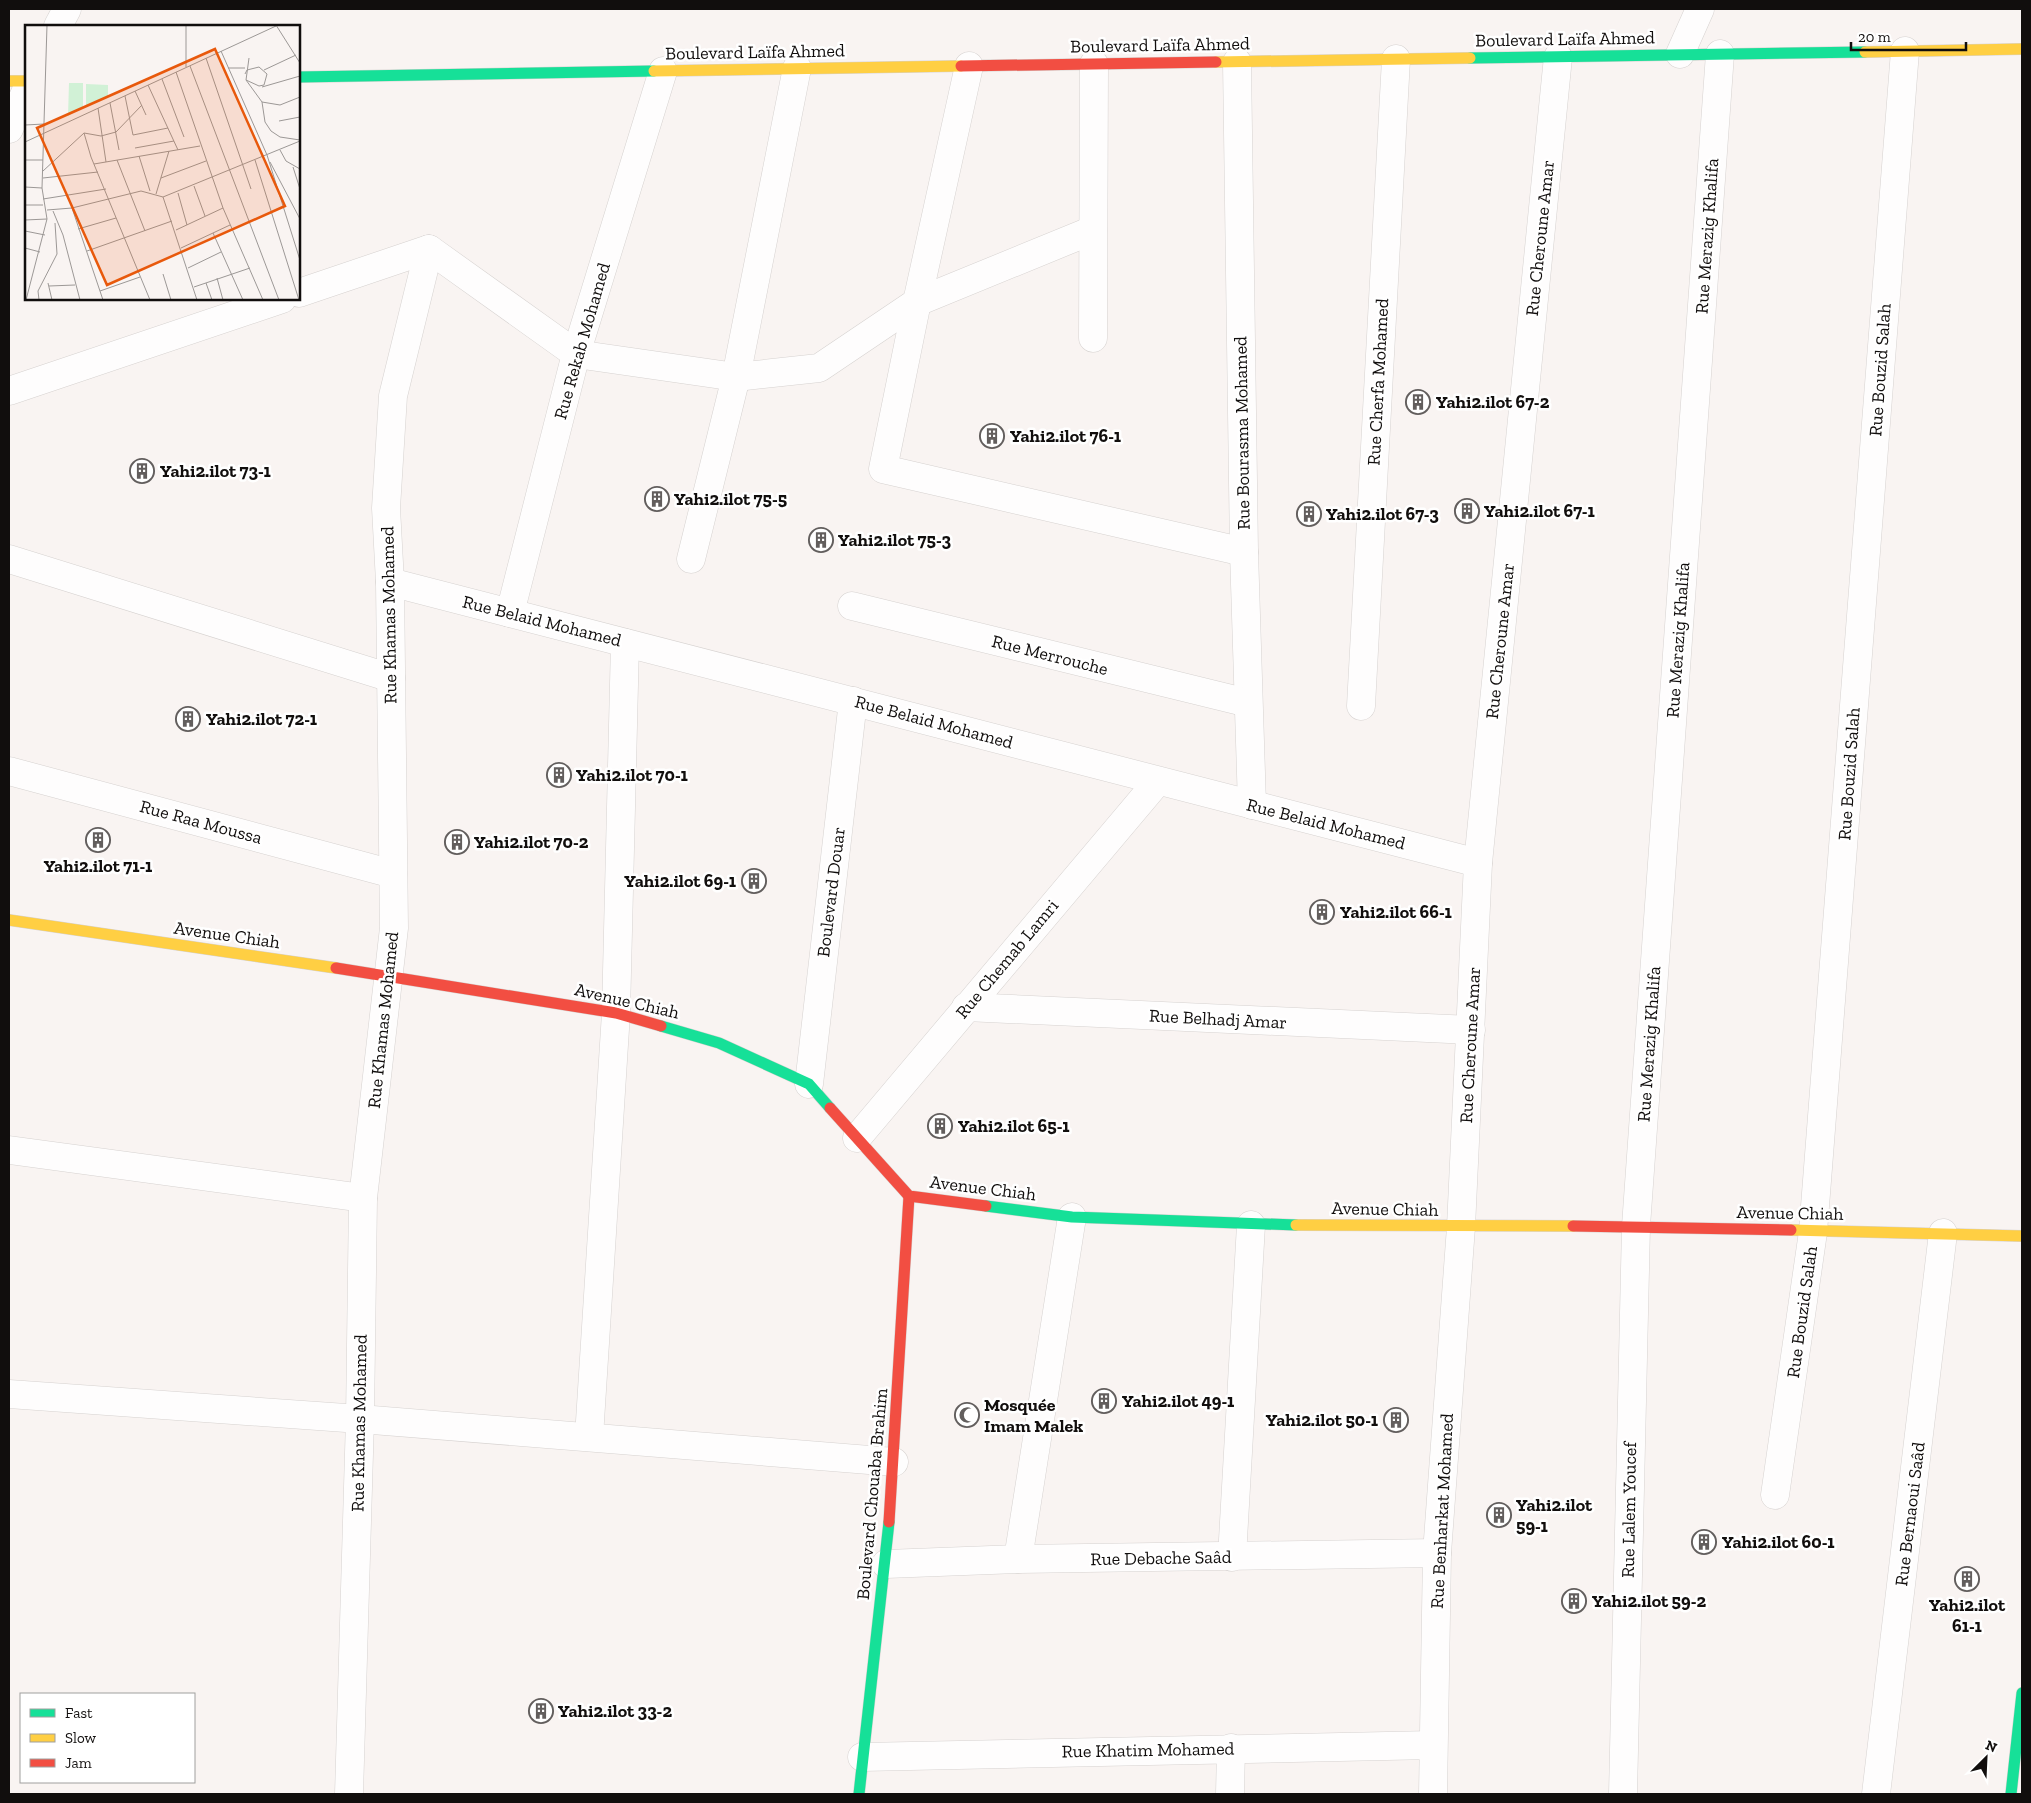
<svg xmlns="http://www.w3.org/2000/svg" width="2031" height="1803" font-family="'Zilla Slab',serif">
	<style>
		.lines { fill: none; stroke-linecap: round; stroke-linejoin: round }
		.street-casing { stroke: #d6d2d0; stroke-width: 29 }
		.fast-casing { stroke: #d6d2d0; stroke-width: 12 }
		.slow-casing { stroke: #d6d2d0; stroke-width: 12 }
		.jam-casing { stroke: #d6d2d0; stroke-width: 12 }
		.street { stroke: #fefdfd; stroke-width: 28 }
		.fast { stroke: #16e098; stroke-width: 11 }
		.slow { stroke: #ffcf43; stroke-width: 11 }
		.jam { stroke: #f24e42; stroke-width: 11 }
		.labels { text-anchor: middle; stroke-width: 5; stroke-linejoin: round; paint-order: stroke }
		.street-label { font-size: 18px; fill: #110e0d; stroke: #fff }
		.poi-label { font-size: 18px; font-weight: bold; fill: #110e0d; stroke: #fff; text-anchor: start }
		.inset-road { fill: none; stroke: #9c9896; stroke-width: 1 }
		.view { fill: #e8590c; fill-opacity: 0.15; stroke: #e8590c; stroke-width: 2.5 }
		.inset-edge { fill: none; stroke: #110e0d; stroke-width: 2.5 }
	</style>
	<rect width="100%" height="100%" fill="#f9f4f2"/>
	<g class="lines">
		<defs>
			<g id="street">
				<polyline points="58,26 67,9"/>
				<polyline points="1680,54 1700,9"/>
				<polyline points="1237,62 1244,552 1252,805"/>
				<polyline points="969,66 917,302 883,469 1244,552"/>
				<polyline points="9,129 26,91"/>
				<polyline points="299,293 429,249 576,354 736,377 819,368 917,302 1093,230"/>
				<polyline points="1093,338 1094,64"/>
				<polyline points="9,391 282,299"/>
				<polyline points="9,559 391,678"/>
				<polyline points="691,559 736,377 797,68"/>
				<polyline points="390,582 1478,863"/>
				<polyline points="852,606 1248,703"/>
				<polyline points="510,613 576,354 663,71"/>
				<polyline points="1361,706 1396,59"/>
				<polyline points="9,771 393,874"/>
				<polyline points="966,1007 1471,1030"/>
				<polyline points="809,1084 853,701"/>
				<polyline points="857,1138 1158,781"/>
				<polyline points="9,1150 363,1198"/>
				<polyline points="9,1394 360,1419 894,1462"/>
				<polyline points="589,1437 616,1013 625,643"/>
				<polyline points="1775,1495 1813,1232 1905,51"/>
				<polyline points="1232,1557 1251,1225"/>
				<polyline points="1018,1559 1072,1217"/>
				<polyline points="886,1564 1018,1559 1437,1553"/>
				<polyline points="862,1757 1433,1745"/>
				<polyline points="349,1794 360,1419 363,1198 394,928 390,582 386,508 393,396 429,249"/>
				<polyline points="1230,1794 1231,1748"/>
				<polyline points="1433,1794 1437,1553 1461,1227 1478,863 1558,57"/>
				<polyline points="1623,1794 1636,1226 1720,54"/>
				<polyline points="1876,1794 1943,1233"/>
			</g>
			<g id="fast">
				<polyline points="1470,58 1865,52"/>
				<polyline points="299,77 654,71"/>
				<polyline points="661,1026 719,1043 809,1084 830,1108"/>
				<polyline points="986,1206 1072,1217 1296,1225"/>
				<polyline points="859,1794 889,1522"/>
				<polyline points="2011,1794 2022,1693"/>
			</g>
			<g id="slow">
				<polyline points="1865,52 2022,49"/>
				<polyline points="1216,62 1470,58"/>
				<polyline points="654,71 961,66"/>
				<polyline points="9,81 26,81"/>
				<polyline points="9,920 336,968"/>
				<polyline points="1296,1225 1573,1226"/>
				<polyline points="1791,1230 2022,1236"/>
			</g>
			<g id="jam">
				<polyline points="961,66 1216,62"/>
				<polyline points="336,968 616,1013 661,1026"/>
				<polyline points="830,1108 909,1196 986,1206"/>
				<polyline points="1573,1226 1791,1230"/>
				<polyline points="889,1522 909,1196"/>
			</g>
		</defs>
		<!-- street casing -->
		<use href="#street" class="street-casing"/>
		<!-- fast casing -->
		<use href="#fast" class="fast-casing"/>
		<!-- slow casing -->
		<use href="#slow" class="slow-casing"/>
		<!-- jam casing -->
		<use href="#jam" class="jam-casing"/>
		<!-- street -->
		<use href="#street" class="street"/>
		<!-- fast -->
		<use href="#fast" class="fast"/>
		<!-- slow -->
		<use href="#slow" class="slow"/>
		<!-- jam -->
		<use href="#jam" class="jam"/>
	</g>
	<!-- icons -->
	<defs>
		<symbol id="building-ring" viewBox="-11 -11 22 22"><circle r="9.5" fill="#fff" stroke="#625e5d" stroke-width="1.5"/><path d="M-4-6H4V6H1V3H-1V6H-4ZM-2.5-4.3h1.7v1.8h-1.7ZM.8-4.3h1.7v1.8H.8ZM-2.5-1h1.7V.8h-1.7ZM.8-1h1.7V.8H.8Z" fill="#625e5d"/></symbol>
		<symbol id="mosque-ring" viewBox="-11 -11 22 22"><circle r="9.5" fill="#fff" stroke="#625e5d" stroke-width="1.5"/><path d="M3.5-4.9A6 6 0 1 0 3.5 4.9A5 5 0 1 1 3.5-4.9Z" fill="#625e5d"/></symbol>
	</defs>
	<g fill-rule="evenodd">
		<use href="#building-ring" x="1404" y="388" width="28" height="28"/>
		<use href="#building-ring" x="978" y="422" width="28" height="28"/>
		<use href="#building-ring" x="128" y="457" width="28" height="28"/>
		<use href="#building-ring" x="643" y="485" width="28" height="28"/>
		<use href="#building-ring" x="1453" y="497" width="28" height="28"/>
		<use href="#building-ring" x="1295" y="500" width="28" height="28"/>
		<use href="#building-ring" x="807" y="526" width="28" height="28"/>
		<use href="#building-ring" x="174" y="705" width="28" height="28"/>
		<use href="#building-ring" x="545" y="761" width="28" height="28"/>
		<use href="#building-ring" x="84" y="826" width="28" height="28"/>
		<use href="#building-ring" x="443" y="828" width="28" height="28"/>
		<use href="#building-ring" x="740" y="867" width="28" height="28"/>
		<use href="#building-ring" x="1308" y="898" width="28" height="28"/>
		<use href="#building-ring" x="926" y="1112" width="28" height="28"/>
		<use href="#building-ring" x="1090" y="1387" width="28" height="28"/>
		<use href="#mosque-ring" x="953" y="1401" width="28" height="28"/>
		<use href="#building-ring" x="1382" y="1406" width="28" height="28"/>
		<use href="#building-ring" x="1485" y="1501" width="28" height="28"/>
		<use href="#building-ring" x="1690" y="1528" width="28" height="28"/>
		<use href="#building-ring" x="1953" y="1565" width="28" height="28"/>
		<use href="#building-ring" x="1560" y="1587" width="28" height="28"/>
		<use href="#building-ring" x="527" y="1697" width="28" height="28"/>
	</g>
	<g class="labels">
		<!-- street labels -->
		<g class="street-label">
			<text transform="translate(1565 39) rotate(-1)" y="6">Boulevard Laïfa Ahmed</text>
			<text transform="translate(1160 45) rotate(-1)" y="6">Boulevard Laïfa Ahmed</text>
			<text transform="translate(755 52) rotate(-1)" y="6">Boulevard Laïfa Ahmed</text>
			<text transform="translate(1707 236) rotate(-86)" y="6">Rue Merazig Khalifa</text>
			<text transform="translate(1540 238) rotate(-84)" y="6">Rue Cheroune Amar</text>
			<text transform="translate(582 341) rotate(-74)" y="6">Rue Rekab Mohamed</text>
			<text transform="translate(1880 370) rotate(-86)" y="6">Rue Bouzid Salah</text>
			<text transform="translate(1378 382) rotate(-87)" y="6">Rue Cherfa Mohamed</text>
			<text transform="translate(1242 433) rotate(-91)" y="6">Rue Bourasma Mohamed</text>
			<text transform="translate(389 615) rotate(-91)" y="6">Rue Khamas Mohamed</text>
			<text transform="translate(542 621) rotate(14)" y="6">Rue Belaid Mohamed</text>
			<text transform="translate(1678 640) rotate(-86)" y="6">Rue Merazig Khalifa</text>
			<text transform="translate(1500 641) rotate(-84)" y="6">Rue Cheroune Amar</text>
			<text transform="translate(1050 655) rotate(14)" y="6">Rue Merrouche</text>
			<text transform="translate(934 722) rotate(15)" y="6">Rue Belaid Mohamed</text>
			<text transform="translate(1849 774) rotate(-86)" y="6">Rue Bouzid Salah</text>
			<text transform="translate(201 822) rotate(15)" y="6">Rue Raa Moussa</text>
			<text transform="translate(1326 824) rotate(14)" y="6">Rue Belaid Mohamed</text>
			<text transform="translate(831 892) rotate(-83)" y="6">Boulevard Douar</text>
			<text transform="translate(227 935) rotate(8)" y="6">Avenue Chiah</text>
			<text transform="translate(1007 959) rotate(-50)" y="6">Rue Chemab Lamri</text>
			<text transform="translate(627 1001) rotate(13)" y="6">Avenue Chiah</text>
			<text transform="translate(1218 1019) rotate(3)" y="6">Rue Belhadj Amar</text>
			<text transform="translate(383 1020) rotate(-84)" y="6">Rue Khamas Mohamed</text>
			<text transform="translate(1649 1044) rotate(-86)" y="6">Rue Merazig Khalifa</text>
			<text transform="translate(1470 1045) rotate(-87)" y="6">Rue Cheroune Amar</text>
			<text transform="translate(983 1188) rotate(7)" y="6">Avenue Chiah</text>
			<text transform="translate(1385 1209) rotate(1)" y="6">Avenue Chiah</text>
			<text transform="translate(1790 1213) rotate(1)" y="6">Avenue Chiah</text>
			<text transform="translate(1802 1312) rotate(-82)" y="6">Rue Bouzid Salah</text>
			<text transform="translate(359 1423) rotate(-89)" y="6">Rue Khamas Mohamed</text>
			<text transform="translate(872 1494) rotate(-85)" y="6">Boulevard Chouaba Brahim</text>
			<text transform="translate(1629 1510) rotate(-89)" y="6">Rue Lalem Youcef</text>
			<text transform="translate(1442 1511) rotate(-87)" y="6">Rue Benharkat Mohamed</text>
			<text transform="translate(1910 1514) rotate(-83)" y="6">Rue Bernaoui Saâd</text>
			<text transform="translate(1161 1558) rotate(-1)" y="6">Rue Debache Saâd</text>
			<text transform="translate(1148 1750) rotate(-1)" y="6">Rue Khatim Mohamed</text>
		</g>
		<!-- poi labels -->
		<g class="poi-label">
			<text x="1436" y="408">Yahi2.ilot 67-2</text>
			<text x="1010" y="442">Yahi2.ilot 76-1</text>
			<text x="160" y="477">Yahi2.ilot 73-1</text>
			<text x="674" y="505">Yahi2.ilot 75-5</text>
			<text x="1484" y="517">Yahi2.ilot 67-1</text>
			<text x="1326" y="520">Yahi2.ilot 67-3</text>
			<text x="838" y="546">Yahi2.ilot 75-3</text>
			<text x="206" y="725">Yahi2.ilot 72-1</text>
			<text x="576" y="781">Yahi2.ilot 70-1</text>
			<text x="474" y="848">Yahi2.ilot 70-2</text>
			<text x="98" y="872" text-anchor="middle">Yahi2.ilot 71-1</text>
			<text x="736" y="887" text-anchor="end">Yahi2.ilot 69-1</text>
			<text x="1340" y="918">Yahi2.ilot 66-1</text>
			<text x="958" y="1132">Yahi2.ilot 65-1</text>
			<text x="1122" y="1407">Yahi2.ilot 49-1</text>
			<text x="984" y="1411">Mosquée<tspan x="984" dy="21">Imam Malek</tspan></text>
			<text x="1378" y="1426" text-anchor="end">Yahi2.ilot 50-1</text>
			<text x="1516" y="1511">Yahi2.ilot<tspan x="1516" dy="21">59-1</tspan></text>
			<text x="1722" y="1548">Yahi2.ilot 60-1</text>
			<text x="1592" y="1607">Yahi2.ilot 59-2</text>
			<text x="1967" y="1611" text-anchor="middle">Yahi2.ilot<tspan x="1967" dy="21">61-1</tspan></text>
			<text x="558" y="1717">Yahi2.ilot 33-2</text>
		</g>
	</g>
	<!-- overview -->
	<g transform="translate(25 25)">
		<rect width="275" height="275" fill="#f9f4f2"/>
		<path d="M44,58H58V82L43,91ZM61,59L83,60V72L61,81Z" fill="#d1f1d6"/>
		<path class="inset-road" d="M161,0V42M251,0L275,38M196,26L242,130L275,235M181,33L226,164M224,33L221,55L237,77L255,80L275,72M165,41L254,275M203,43H220M239,45L271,30M151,47L198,183L238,275M220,49L222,45L234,42L242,49L239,60L234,61L221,55M137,54L159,112M123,60L153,125M237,62L275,51M110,66L121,90M100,71L108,110L143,103M237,77L240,97L246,106L255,112L275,115M85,78L94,125M73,83L81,137M254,96L275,92M0,100L19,99M59,108L66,132L125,275M0,117L251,1M110,123L149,116M255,125L261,136L275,144M114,131L125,166M0,135H18M92,135L120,206M230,135L274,275M245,137L275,194M69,139L175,121M268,142L275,164M18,146L59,108L76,111L91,107L117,80M18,153L73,147M136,153L181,136M169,161L180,191M0,162L17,163M153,168L162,200M131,169L144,126M138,172L172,275M18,174L81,164M0,180H18M47,183L78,275M22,185L47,183L116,166L138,172L275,116M28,186L38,210L55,275M0,195L22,194M53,204L91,193M151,205L198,183M0,206L20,210M188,208L218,275M0,223L15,227M156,223L205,200M62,226L147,196M163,243L196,227M138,249L146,275M192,253L198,275M23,258L27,275M181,258L187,275M24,261L50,260M169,262L225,243M75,266L115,252M1,275L22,194L17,163L22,0M14,275L13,266L32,229L30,198"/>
		<path class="view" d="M190,24L260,181L82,260L12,103Z"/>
		<rect width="275" height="275" class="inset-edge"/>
	</g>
	<!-- border -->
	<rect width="2031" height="1803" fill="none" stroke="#110e0d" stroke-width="20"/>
	<!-- legend -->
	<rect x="20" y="1693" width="175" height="90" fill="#ffffff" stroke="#a09f9e"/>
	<rect x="30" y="1709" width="25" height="8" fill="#16e098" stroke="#a09f9e"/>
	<text x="65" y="1718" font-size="15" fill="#110e0d">Fast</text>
	<rect x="30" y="1734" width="25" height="8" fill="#ffcf43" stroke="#a09f9e"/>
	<text x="65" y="1743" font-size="15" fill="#110e0d">Slow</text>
	<rect x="30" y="1759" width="25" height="8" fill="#f24e42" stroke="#a09f9e"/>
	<text x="65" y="1768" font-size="15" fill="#110e0d">Jam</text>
	<!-- north arrow -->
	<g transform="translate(1986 1758) rotate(24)" stroke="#ffffff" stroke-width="4" paint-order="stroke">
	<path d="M0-4L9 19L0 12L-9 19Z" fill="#110e0d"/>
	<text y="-8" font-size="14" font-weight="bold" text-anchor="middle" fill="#110e0d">N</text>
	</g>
	<!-- scale -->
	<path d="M1851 42v8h115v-8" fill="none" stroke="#110e0d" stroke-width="2.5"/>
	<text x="1858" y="42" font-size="15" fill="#110e0d" stroke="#ffffff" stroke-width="4" paint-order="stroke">20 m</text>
</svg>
